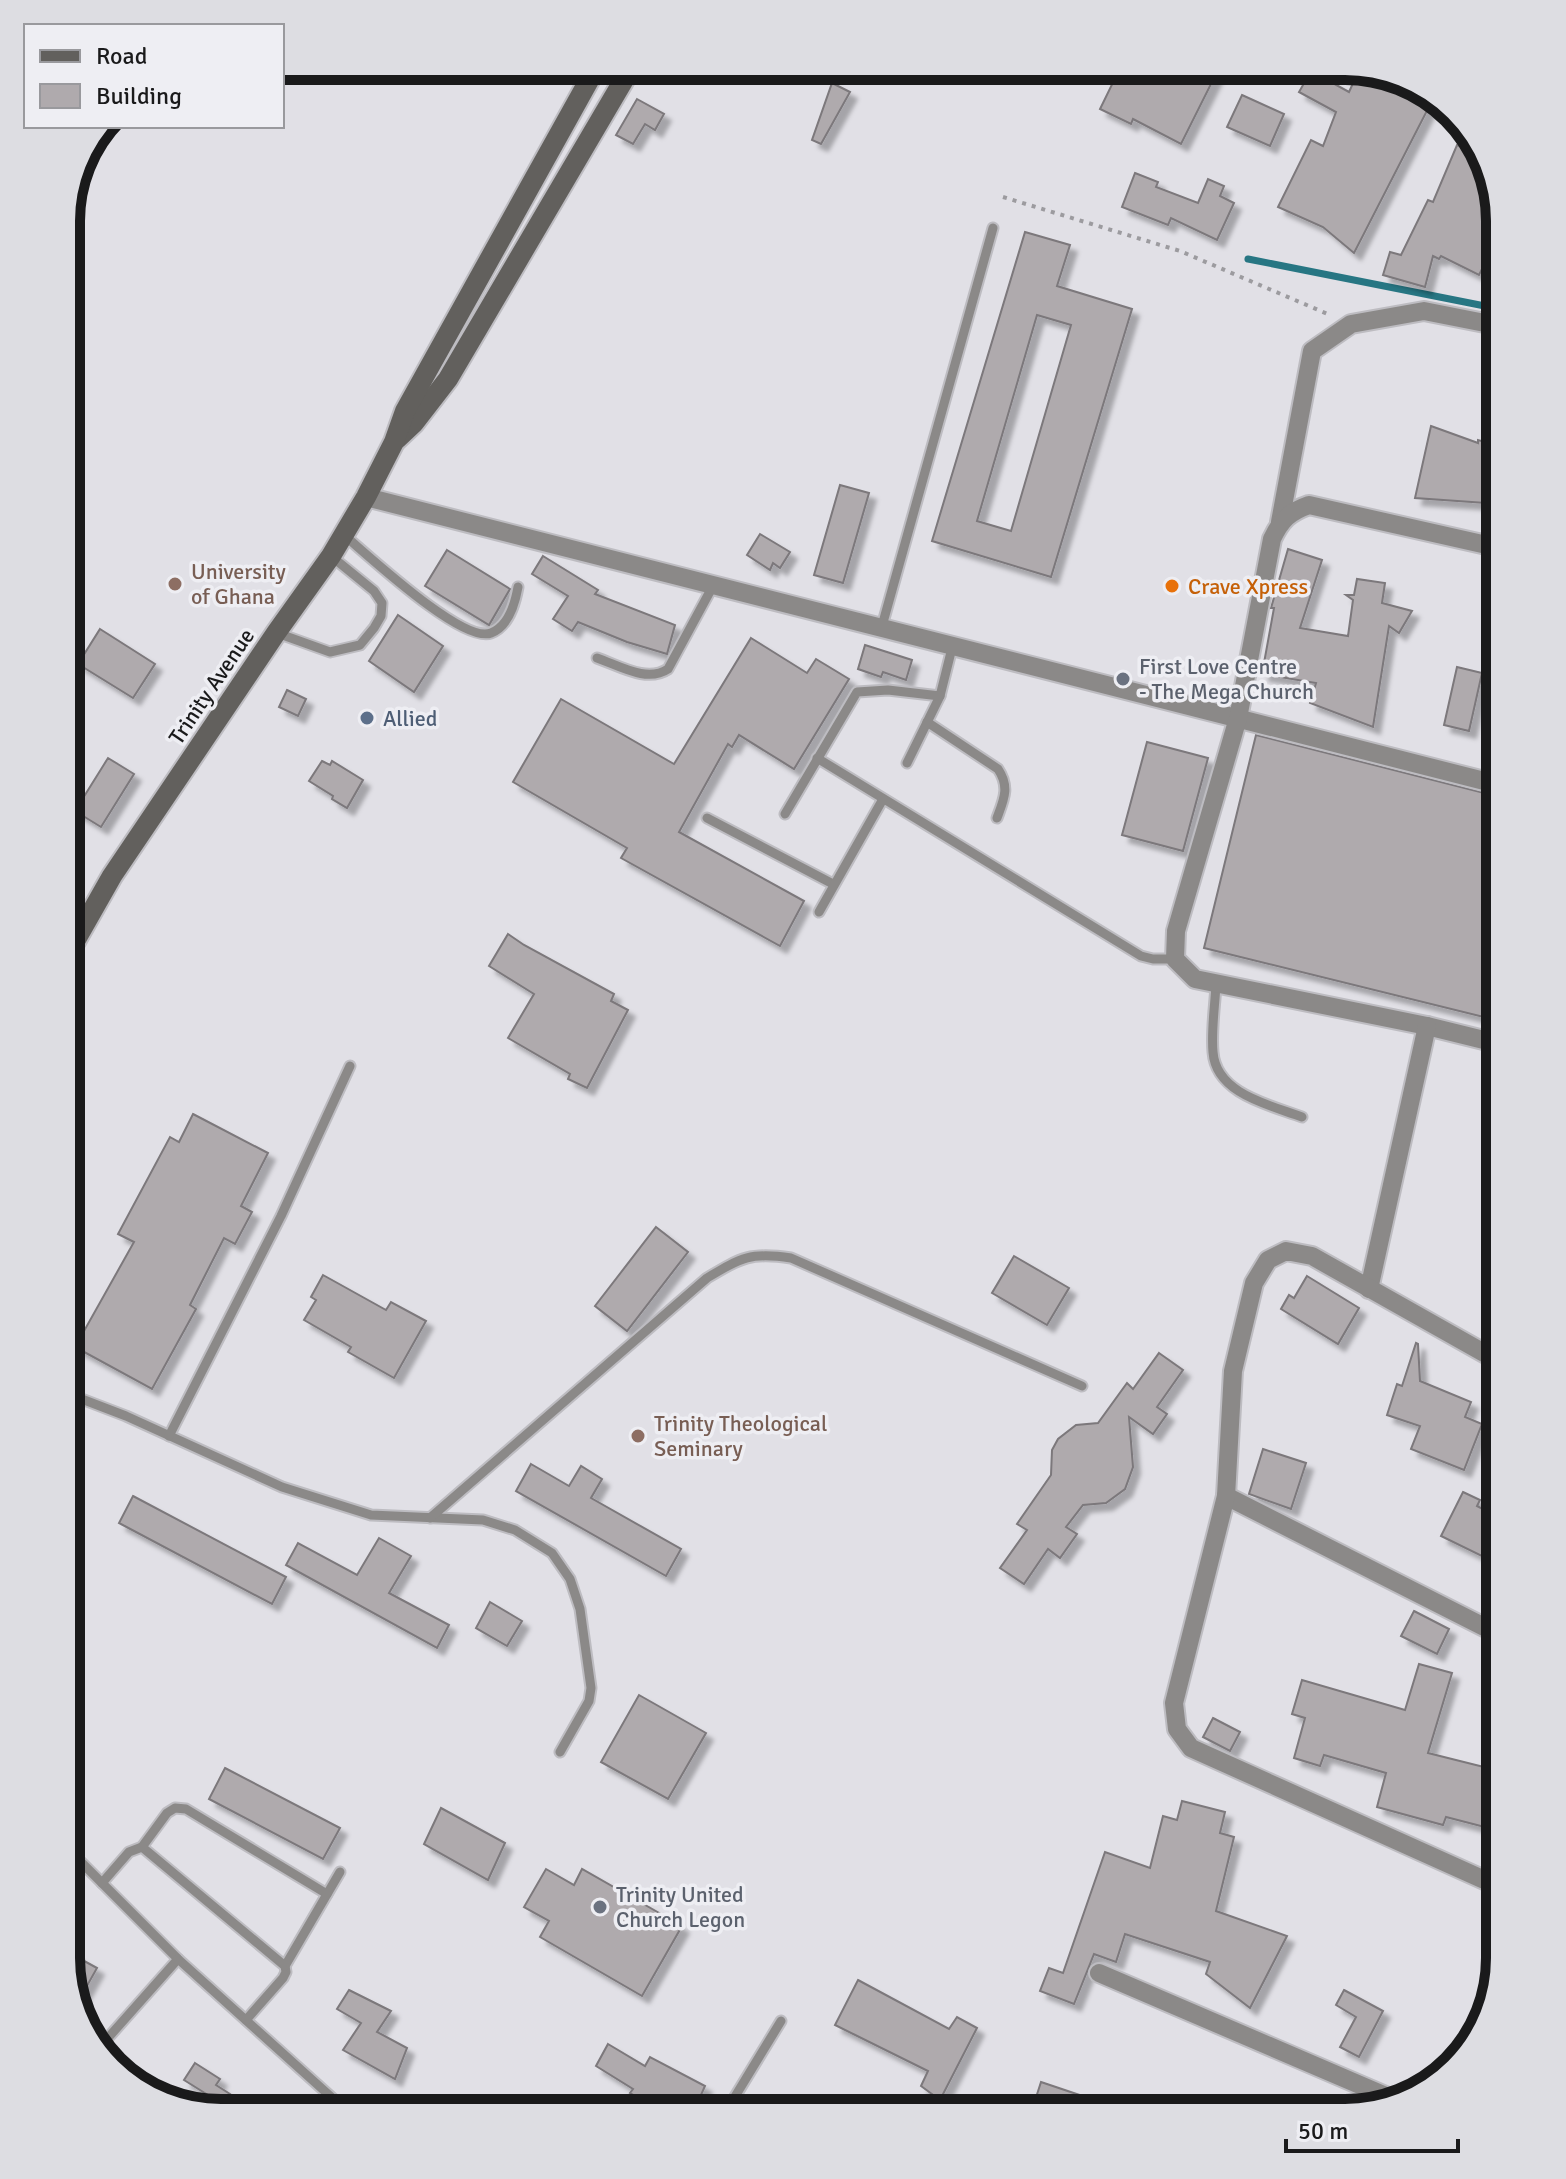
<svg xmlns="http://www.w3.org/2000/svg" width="1566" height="2179" font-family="Signika,sans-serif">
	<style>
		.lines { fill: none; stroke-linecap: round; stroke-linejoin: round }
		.stream { stroke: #277683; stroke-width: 7 }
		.building { fill: #afaaad; stroke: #7c787b; stroke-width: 2; fill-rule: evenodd; filter: url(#shadow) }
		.lane-casing { stroke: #bdbcc1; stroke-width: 13 }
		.street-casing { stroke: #bdbcc1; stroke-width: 22 }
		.secondary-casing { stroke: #bdbcc1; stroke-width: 24 }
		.path { stroke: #9c9b9f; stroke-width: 4; stroke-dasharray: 4 6; stroke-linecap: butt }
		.lane { stroke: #8b8988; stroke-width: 9 }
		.street { stroke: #8b8988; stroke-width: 18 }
		.secondary { stroke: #62605d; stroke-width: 20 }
		.education-dot { fill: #8d6e63; stroke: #eeeef3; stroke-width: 3 }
		.food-dot { fill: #e8710a; stroke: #eeeef3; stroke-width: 3 }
		.worship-dot { fill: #6b7280; stroke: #eeeef3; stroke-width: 3 }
		.service-dot { fill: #5c6f8a; stroke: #eeeef3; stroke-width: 3 }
		.labels { text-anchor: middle; stroke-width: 7; stroke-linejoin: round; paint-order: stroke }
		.education-label { font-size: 22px; fill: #785e54; stroke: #eeeef3; text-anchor: start }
		.food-label { font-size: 22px; fill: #c56008; stroke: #eeeef3; text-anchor: start }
		.worship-label { font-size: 22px; fill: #5b616d; stroke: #eeeef3; text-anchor: start }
		.street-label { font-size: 22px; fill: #1a1a1b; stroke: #eeeef3 }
		.service-label { font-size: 22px; fill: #4e5e75; stroke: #eeeef3; text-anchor: start }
		.rim { fill: none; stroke: #1a1a1b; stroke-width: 10 }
	</style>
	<defs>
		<filter id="shadow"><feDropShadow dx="7" dy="7" stdDeviation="2" flood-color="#0004"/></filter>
	</defs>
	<rect width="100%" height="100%" fill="#e1e0e6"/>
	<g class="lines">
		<!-- stream -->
		<polyline class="stream" points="1248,259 1500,309"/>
	</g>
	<!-- building -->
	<g class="building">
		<polygon points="1121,66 1220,66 1181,144 1133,119 1131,124 1100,109"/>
		<polygon points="1360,68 1423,87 1434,97 1354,253 1323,227 1278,207 1311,140 1323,146 1336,112 1299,92 1311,71 1349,92"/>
		<polygon points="832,83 850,92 821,144 812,140"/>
		<polygon points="1242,95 1284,114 1270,146 1227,127"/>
		<polygon points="637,99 664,114 655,130 645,124 633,144 616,135"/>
		<polygon points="1457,145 1483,156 1500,221 1500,234 1479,275 1441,256 1439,259 1433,256 1425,287 1383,275 1390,252 1401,255 1428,200 1433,202"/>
		<polygon points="1135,173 1158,182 1156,187 1198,203 1208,179 1224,186 1220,196 1234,203 1217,240 1171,218 1168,225 1122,207"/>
		<path d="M1025,232L1070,245L1057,286L1132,309L1051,577L932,541ZM1037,315L1071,325L1011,531L977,521Z"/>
		<polygon points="1431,426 1478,443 1478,440 1500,446 1500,504 1415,498"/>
		<polygon points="840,485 869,493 843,583 814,575"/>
		<polygon points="760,534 790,552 780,568 773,563 770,570 747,555"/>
		<polygon points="1288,549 1322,560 1300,628 1348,636 1353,600 1346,595 1354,595 1357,579 1385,583 1382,603 1412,611 1399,633 1389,626 1373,727 1310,703 1316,683 1262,674 1274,608 1271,608"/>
		<polygon points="447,550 510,589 489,625 425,586"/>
		<polygon points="543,556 598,590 595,594 675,625 667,654 627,642 578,622 572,631 553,619 568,596 532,574"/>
		<polygon points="398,615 443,646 414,692 369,661"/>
		<polygon points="100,629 155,664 133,698 78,664"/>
		<polygon points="751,638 807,673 816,659 849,679 794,769 739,735 732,747 728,744 679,832 804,901 780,946 621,858 627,848 513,782 561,699 674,764"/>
		<polygon points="865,645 912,660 906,680 883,672 881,677 858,669"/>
		<polygon points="1457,667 1482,673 1469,731 1444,725"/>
		<polygon points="287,690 306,699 298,716 279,707"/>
		<polygon points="1256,735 1500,797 1500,1021 1204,948"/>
		<polygon points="1147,742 1208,758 1183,851 1122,835"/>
		<polygon points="108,758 134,774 101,827 75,811"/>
		<polygon points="322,761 330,765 332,761 363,780 347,808 332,799 333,796 309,781"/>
		<polygon points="508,934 524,945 614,994 611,1001 628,1010 587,1088 568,1079 570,1074 508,1038 534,994 489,966"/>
		<polygon points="193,1114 268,1153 241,1206 252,1212 235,1244 224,1238 190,1305 196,1309 152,1389 75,1347 134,1242 118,1234 170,1137 179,1142"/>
		<polygon points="656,1227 688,1252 627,1331 595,1306"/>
		<polygon points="1014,1256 1069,1288 1047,1325 992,1293"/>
		<polygon points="323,1275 386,1310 391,1302 426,1321 394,1378 348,1352 351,1347 304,1320 316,1300 311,1297"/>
		<polygon points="1307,1276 1359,1308 1338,1344 1281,1309 1289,1295 1294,1298"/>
		<polygon points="1416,1343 1418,1344 1420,1381 1471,1402 1465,1417 1482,1424 1464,1470 1411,1449 1420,1426 1387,1415 1397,1384 1402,1386"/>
		<polygon points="1159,1353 1183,1370 1157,1407 1167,1414 1153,1434 1129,1417 1133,1467 1125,1489 1106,1503 1083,1505 1066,1527 1077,1534 1060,1558 1048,1549 1024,1584 1000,1568 1027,1530 1017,1524 1051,1475 1052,1450 1058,1439 1076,1425 1098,1423 1127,1383 1133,1389"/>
		<polygon points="1263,1449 1306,1463 1291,1509 1249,1494"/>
		<polygon points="531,1464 569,1486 581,1466 602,1479 591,1498 681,1549 666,1576 516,1491"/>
		<polygon points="1463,1492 1480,1500 1477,1506 1500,1518 1500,1540 1490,1560 1441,1536"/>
		<polygon points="133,1496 286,1577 272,1604 119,1523"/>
		<polygon points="379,1538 411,1556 389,1593 449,1625 437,1648 286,1565 298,1543 357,1575"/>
		<polygon points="490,1602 522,1621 507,1646 476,1628"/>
		<polygon points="1414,1611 1449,1629 1437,1654 1401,1636"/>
		<polygon points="1419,1664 1452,1673 1428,1753 1500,1771 1500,1831 1446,1817 1443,1825 1377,1807 1386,1773 1324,1755 1320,1766 1294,1758 1305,1718 1292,1714 1302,1680 1405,1710"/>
		<polygon points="639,1695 706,1733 668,1799 601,1762"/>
		<polygon points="1213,1718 1240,1732 1230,1751 1203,1737"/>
		<polygon points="225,1768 340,1828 323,1859 209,1799"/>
		<polygon points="1182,1801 1225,1812 1220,1833 1234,1837 1216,1911 1287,1936 1250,2008 1206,1974 1210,1962 1125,1934 1116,1962 1094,1954 1074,2004 1040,1991 1049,1968 1063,1973 1105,1852 1150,1868 1163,1816 1177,1820"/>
		<polygon points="441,1808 505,1843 488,1880 424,1844"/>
		<polygon points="546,1869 574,1885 582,1869 682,1926 642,1996 540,1937 549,1921 524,1907"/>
		<polygon points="66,1951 97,1968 78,2002 66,1958"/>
		<polygon points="858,1980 949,2029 957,2017 977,2028 940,2100 921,2086 928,2071 835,2025"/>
		<polygon points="349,1990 391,2011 377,2032 407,2048 395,2079 343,2050 361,2023 337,2009"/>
		<polygon points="1344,1990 1383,2011 1359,2057 1340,2047 1356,2017 1336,2005"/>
		<polygon points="608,2044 645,2066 650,2057 705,2086 693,2113 665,2113 630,2093 633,2089 596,2066"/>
		<polygon points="195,2063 220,2079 216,2085 230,2094 217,2113 200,2109 208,2095 184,2080"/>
		<polygon points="1041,2082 1124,2110 1123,2113 1031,2113"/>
	</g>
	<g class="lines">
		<defs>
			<g id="lane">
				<path d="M344,535C369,556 463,644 491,633C509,626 515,604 518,587"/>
				<polyline points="882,626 993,228"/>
				<polyline points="277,633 330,652 360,645 374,628 381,616 382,603 374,591 331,556"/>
				<path d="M597,658C620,666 647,683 668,669L714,584"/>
				<path d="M927,722L998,769C1010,787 1004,799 997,818"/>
				<polyline points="817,758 1141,956 1153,959 1175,959"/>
				<polyline points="907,763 940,696 953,644"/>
				<polyline points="785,814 857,692 888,690 940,696"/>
				<polyline points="707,818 833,884"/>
				<polyline points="819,912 883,799"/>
				<path d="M1216,984C1215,1006 1211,1030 1213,1052C1216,1094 1270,1105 1302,1117"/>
				<polyline points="66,1393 126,1416 282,1487 371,1515 483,1520 515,1530 552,1553 570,1579 580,1609 591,1688 589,1701 560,1752"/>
				<polyline points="169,1436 281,1216 350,1066"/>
				<path d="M430,1518L707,1278C742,1257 751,1252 791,1258L1082,1386"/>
				<polyline points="66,1847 178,1959 349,2113"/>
				<polyline points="142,1847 167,1813 175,1808 186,1809 327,1894"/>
				<polyline points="102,1883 129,1852 142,1847 285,1966 286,1972 283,1978 246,2020"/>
				<polyline points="285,1966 340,1872"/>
				<polyline points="99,2048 178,1959"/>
				<polyline points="725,2113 781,2021"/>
			</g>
			<g id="street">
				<polyline points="366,497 1500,785"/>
				<polyline points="1280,522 1312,351 1351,324 1424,311 1500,326"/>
				<path d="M1500,1044L1427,1026L1195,979L1175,959L1176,931L1238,718L1272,539C1281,520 1289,512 1309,505L1500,548"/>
				<polyline points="1369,1289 1427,1026"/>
				<polyline points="1226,1496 1500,1635"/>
				<polyline points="1500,1887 1191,1748 1177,1729 1174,1703 1226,1496 1233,1371 1254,1283 1268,1260 1286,1251 1312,1256 1500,1362"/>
				<polyline points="1099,1973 1395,2100"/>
			</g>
			<g id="secondary">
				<polyline points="397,439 414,423 448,379 632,66"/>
				<polyline points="66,957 112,876 276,633 331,556 366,497 394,442 405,411 597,66"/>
			</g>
		</defs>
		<!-- lane casing -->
		<use href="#lane" class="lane-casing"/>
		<!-- street casing -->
		<use href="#street" class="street-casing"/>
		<!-- secondary casing -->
		<use href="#secondary" class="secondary-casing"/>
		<!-- path -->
		<polyline class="path" points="1003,197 1180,251 1330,315"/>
		<!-- lane -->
		<use href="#lane" class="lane"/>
		<!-- street -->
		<use href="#street" class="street"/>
		<!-- secondary -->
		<use href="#secondary" class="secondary"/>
	</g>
	<!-- markers -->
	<g class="education-dot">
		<circle cx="175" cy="584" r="8"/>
		<circle cx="638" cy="1436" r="8"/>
	</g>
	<circle class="food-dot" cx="1172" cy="586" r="8"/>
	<g class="worship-dot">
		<circle cx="1123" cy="679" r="8"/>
		<circle cx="600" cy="1907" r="8"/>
	</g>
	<circle class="service-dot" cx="367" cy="718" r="8"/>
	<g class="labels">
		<!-- education labels -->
		<g class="education-label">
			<text x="191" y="579">University<tspan x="191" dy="25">of Ghana</tspan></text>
			<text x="654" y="1431">Trinity Theological<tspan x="654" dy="25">Seminary</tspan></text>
		</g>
		<!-- food labels -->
		<g class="food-label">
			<text x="1188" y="594">Crave Xpress</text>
		</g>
		<!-- worship labels -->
		<g class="worship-label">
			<text x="1139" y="674">First Love Centre<tspan x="1139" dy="25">- The Mega Church</tspan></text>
			<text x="616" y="1902">Trinity United<tspan x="616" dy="25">Church Legon</tspan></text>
		</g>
		<!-- street labels -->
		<g class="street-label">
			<text transform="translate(211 686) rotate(-56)" y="8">Trinity Avenue</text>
		</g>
		<!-- service labels -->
		<g class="service-label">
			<text x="383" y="726">Allied</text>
		</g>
	</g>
	<!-- crop -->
	<path d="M0 0H1566V2179H0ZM221 80H1345A141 141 0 0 1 1486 221V1958A141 141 0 0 1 1345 2099H221A141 141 0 0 1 80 1958V221A141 141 0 0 1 221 80Z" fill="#dddde2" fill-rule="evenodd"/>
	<path class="rim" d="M221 80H1345A141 141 0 0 1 1486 221V1958A141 141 0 0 1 1345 2099H221A141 141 0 0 1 80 1958V221A141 141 0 0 1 221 80Z"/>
	<!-- legend -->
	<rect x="24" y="24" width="260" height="104" fill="#eeeef3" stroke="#99999d" stroke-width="2"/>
	<rect x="40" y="50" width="40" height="12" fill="#62605d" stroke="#99999d" stroke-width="2"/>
	<text x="96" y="64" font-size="24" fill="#1a1a1b">Road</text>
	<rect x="40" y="84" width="40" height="24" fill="#afaaad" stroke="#99999d" stroke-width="2"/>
	<text x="96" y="104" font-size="24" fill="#1a1a1b">Building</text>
	<!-- scale -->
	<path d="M1286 2139v12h172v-12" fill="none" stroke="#1a1a1b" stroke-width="4"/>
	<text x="1298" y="2139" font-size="24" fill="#1a1a1b" stroke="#eeeef3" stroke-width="6" paint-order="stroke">50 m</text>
</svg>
